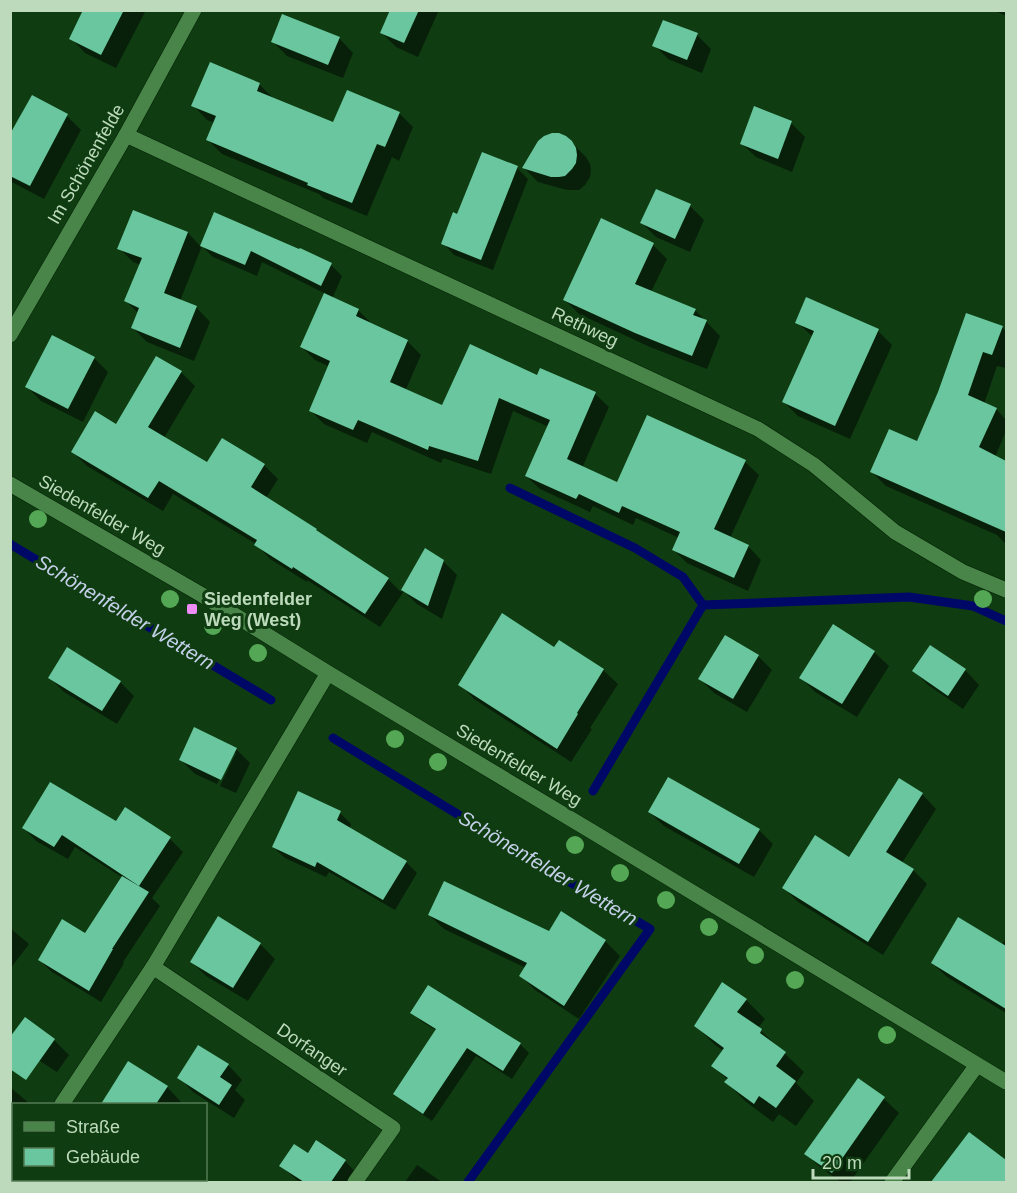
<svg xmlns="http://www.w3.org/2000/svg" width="1017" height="1193" font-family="Helvetica,sans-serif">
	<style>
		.shadow { fill: #0007 }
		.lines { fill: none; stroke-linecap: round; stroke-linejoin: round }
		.stream { stroke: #000867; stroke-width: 9 }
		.building { fill: #69c69e }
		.minor-casing { stroke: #022004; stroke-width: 16 }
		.minor { stroke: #498449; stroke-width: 15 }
		.tree { fill: #54a754 }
		.poi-dot { fill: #ee8cf8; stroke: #0f3c11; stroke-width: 2 }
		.labels { text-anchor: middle; stroke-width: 6; stroke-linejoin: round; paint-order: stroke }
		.street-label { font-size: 18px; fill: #bddbbc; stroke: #0f3c11 }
		.poi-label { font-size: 18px; font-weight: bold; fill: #bddbbc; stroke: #0f3c11; text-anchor: start }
		.water-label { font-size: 20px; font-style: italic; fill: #c5d1ea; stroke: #0f3c11 }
	</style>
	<rect width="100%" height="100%" fill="#0f3c11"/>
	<!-- shadow -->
	<g class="shadow">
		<polygon points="85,10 146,10 116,68 85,53 71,38"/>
		<polygon points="391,10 436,10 438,12 418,57 396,47 382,33"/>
		<polygon points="993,10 1006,10 1006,16"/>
		<polygon points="697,35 711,49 702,73 668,59 654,45"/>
		<polygon points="339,38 353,53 343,78 287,56 273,42"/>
		<polygon points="259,84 273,98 334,124 399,113 413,127 399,161 392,157 367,216 323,198 319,194 222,154 208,140 215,123 207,120 193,105"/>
		<polygon points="67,116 81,130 44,199 10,181 10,137"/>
		<polygon points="791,123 805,137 792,172 756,157 741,143"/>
		<polygon points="571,142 586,157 590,164 591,170 590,177 585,185 579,190 567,190 538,182 524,168"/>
		<polygon points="517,168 528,179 493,270 454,255 443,243"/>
		<polygon points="690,206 704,220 690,252 656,237 642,223"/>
		<polygon points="134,212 188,233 201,247 215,214 331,265 342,276 332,299 358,310 372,324 407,341 421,355 406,389 443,407 538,377 595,394 609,407 582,468 618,484 745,462 759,475 730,538 748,546 761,560 748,591 687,563 674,550 679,538 636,518 633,525 593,506 590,512 540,489 526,476 549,427 513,411 491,474 443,458 441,463 372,432 367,443 324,424 311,411 330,367 315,360 302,347 326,294 262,262 257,276 213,257 202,246 180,301 196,307 210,322 194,361 147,342 132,327 138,313 126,301 141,265 133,262 119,248"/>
		<polygon points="653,245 667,259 651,292 695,310 720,336 707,369 650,347 579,314 565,300"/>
		<polygon points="797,322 878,331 892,345 850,439 798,416 784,402 813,337"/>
		<polygon points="1002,327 1006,332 1006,368 997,366 984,404 996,409 1006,420 1006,431 995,457 1006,462 1006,544 997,535 886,486 872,472 917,443 940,393"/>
		<polygon points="94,358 108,372 83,422 41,401 27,387"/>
		<polygon points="181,372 195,386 164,438 208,464 264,465 278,479 266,498 316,530 324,537 388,579 401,592 425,550 443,561 457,575 442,619 417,604 404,591 380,627 307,580 307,582 270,559 256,544 173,494 163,511 87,466 73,452 116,426"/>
		<polygon points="930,647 965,670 979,685 963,709 928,685 914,671"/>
		<polygon points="555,649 603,670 618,684 590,728 592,729 571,762 474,699 460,684"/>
		<polygon points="874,652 889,666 857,717 815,692 801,678"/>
		<polygon points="758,656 772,670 747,712 714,693 700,679"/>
		<polygon points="50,678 120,682 134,696 117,724 64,692"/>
		<polygon points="236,749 250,763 236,793 220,786 236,753 233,753 217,784 195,774 180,759"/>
		<polygon points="900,780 922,794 936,809 902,863 913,870 927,884 883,955 798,902 783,887 850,859"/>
		<polygon points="299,793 340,813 351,824 349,829 406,862 417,873 395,910 329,872 326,877 285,858 273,847"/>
		<polygon points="649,812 759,830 773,844 754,877 664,826"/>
		<polygon points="24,828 170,839 183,852 152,898 160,906 123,962 124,963 101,1002 52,972 39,960 85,935 123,878 75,847 68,859 36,841"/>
		<polygon points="562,913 605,941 620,956 579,1019 535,990 521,976 526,968 444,929 429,915 549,933"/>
		<polygon points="218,918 261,945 275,959 248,1001 206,976 192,962"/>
		<polygon points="10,928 29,944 10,969"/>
		<polygon points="1006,938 1006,1013 947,977 932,963 1002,945"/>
		<polygon points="746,1000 765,1019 758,1028 804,1072 796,1083 814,1101 796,1126 779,1114 773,1122 745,1101 726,1082 728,1080 713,1066 724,1051 715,1045 696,1026"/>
		<polygon points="412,1012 520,1044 529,1053 512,1079 476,1056 432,1121 404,1102 395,1093 437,1031 421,1021"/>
		<polygon points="25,1020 54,1040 69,1055 57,1072 26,1052"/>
		<polygon points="228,1065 242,1080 235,1090 245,1100 234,1118 193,1092 179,1077"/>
		<polygon points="858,1080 884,1099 899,1113 850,1182 841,1182 821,1168 806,1154"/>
		<polygon points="10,1087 30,1104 14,1104 14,1134 10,1138"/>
		<polygon points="167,1087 181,1102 179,1104 114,1104 107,1098"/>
		<polygon points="970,1134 1006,1162 1006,1182 935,1182"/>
		<polygon points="345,1161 359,1176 354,1182 299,1182 281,1166"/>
		<polygon points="417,1165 442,1182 405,1182"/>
		<polygon points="49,1180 136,1180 137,1181 137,1182 47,1182"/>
	</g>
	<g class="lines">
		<!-- stream -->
		<g class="stream">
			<polyline points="510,488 635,548 683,577 703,605 909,597 973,606 1006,621"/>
			<polyline points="10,544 271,700"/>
			<polyline points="333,738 544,867 650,929 468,1182"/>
			<polyline points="593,791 703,605"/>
		</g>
	</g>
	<!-- building -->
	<g class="building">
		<polygon points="83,10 124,10 101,55 69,39"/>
		<polygon points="390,10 419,10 404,43 380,33"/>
		<polygon points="282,14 340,37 328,65 271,42"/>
		<polygon points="663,20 698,33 687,60 652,46"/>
		<polygon points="210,62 260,83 257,91 333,122 347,90 400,112 385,147 377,144 352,203 307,185 308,183 206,140 216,116 191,106"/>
		<polygon points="32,95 68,114 30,186 10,176 10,134"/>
		<polygon points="754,106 792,121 778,159 740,144"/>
		<polygon points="552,133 559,133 566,136 572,141 576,148 577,155 576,163 572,169 565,176 559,177 551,177 522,168 538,141 544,136"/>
		<polygon points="482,152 518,166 481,260 441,244 453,212 457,214"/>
		<polygon points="656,189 691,204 675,239 640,223"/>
		<polygon points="133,210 188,232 164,293 197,306 180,348 131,328 139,308 124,301 142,258 117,249"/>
		<polygon points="214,212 299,249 300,248 332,263 321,286 251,251 245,265 200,246"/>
		<polygon points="601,218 654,243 635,284 696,309 693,315 707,320 692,356 635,333 563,300"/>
		<polygon points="324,293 359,309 356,316 408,340 390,382 442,405 470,344 537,375 540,368 596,392 567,459 617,482 647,415 746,460 714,529 749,545 734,578 672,550 680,532 622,506 619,513 579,494 576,499 525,476 550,420 499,398 478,461 429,446 428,450 358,420 353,430 309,411 330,361 300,347"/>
		<polygon points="806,297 879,329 835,426 782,402 814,331 795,323"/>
		<polygon points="966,313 1003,326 992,355 983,352 968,395 997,408 979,447 1006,461 1006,532 870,472 889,429 917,441 938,392"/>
		<polygon points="52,335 95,357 68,409 25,387"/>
		<polygon points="156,356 182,371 148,427 207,462 222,438 265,464 251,487 317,529 316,530 389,578 365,614 293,567 292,569 254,545 257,540 159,481 148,498 71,452 95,411 116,424"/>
		<polygon points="425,548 444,560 428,606 401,590"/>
		<polygon points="502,613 554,647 559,640 604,669 577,713 578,714 557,749 458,685"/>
		<polygon points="833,624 875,651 842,704 799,678"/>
		<polygon points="725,635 759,655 733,699 698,679"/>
		<polygon points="930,645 966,669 948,696 912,671"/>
		<polygon points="67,647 121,681 102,711 48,678"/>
		<polygon points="194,727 237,748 221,780 179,760"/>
		<polygon points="668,777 760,829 739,864 648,812"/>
		<polygon points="899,778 923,793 886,852 914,869 868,942 782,888 815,835 849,857"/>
		<polygon points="50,782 116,821 125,807 171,837 139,886 62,835 54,847 22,828"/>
		<polygon points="298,791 341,811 337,820 407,861 383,900 317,862 315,867 272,847"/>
		<polygon points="122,876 149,892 112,949 113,949 89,991 38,960 62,919 85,933"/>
		<polygon points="444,881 549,931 561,911 606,940 564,1006 519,976 527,963 428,915"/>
		<polygon points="218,916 261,943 233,988 190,962"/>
		<polygon points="958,917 1006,946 1006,1009 931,963"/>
		<polygon points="722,982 747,999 737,1012 762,1029 760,1033 786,1052 776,1066 796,1081 776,1108 759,1096 754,1104 724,1082 728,1078 711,1066 724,1048 694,1026"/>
		<polygon points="428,985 521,1043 503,1071 467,1048 423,1114 393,1094 436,1029 410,1013"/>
		<polygon points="25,1017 55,1039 26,1080 10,1069 10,1037"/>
		<polygon points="198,1045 229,1064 220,1077 232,1085 219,1105 177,1078"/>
		<polygon points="128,1061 168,1086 156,1104 101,1104"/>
		<polygon points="858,1078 885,1097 832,1173 804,1154"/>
		<polygon points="969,1132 1006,1160 1006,1182 931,1182"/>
		<polygon points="316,1140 346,1160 331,1182 304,1182 279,1166 294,1144 308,1153"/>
	</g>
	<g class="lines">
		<defs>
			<g id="minor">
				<polyline points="126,135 758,429 814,465 895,532 963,572 1006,590"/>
				<polyline points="10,335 126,135 194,10"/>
				<polyline points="10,484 202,595 328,673 596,834 1006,1082"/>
				<polyline points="153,967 393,1128 355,1182"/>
				<polyline points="62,1104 153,967 328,673"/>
				<polyline points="10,1181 14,1177"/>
				<polyline points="892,1182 977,1065"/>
			</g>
		</defs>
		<!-- minor casing -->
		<use href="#minor" class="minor-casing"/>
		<!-- minor -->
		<use href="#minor" class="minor"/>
	</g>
	<!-- trees -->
	<g class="tree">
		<circle cx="38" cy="519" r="9"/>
		<circle cx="170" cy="599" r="9"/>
		<circle cx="983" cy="599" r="9"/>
		<circle cx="213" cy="626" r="9"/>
		<circle cx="258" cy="653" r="9"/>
		<circle cx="395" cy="739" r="9"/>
		<circle cx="438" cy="762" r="9"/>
		<circle cx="575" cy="845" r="9"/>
		<circle cx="620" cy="873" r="9"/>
		<circle cx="666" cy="900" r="9"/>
		<circle cx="709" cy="927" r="9"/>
		<circle cx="755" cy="955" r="9"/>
		<circle cx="795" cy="980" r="9"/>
		<circle cx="887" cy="1035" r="9"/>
	</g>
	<!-- markers -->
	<rect class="poi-dot" x="186" y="603" width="12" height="12" rx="3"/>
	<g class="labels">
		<!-- street labels -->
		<g class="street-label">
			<text transform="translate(86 164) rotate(-60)" y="6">Im Schönenfelde</text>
			<text transform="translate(585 327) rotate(25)" y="6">Rethweg</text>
			<text transform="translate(102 515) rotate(30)" y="6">Siedenfelder Weg</text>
			<text transform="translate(519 765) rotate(31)" y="6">Siedenfelder Weg</text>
			<text transform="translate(312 1050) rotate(34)" y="6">Dorfanger</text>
		</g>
		<!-- poi labels -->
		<g class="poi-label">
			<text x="204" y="605">Siedenfelder<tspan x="204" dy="21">Weg (West)</tspan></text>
		</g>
		<!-- water labels -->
		<g class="water-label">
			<text transform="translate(125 612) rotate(31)" y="7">Schönenfelder Wettern</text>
			<text transform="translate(548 868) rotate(31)" y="7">Schönenfelder Wettern</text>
		</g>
	</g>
	<!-- border -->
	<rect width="1017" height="1193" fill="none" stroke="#bddbbc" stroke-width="24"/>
	<!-- legend -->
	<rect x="12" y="1103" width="195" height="78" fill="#0f3c11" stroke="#557c55" stroke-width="1.5"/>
	<rect x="24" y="1122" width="30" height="9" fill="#498449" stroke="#557c55" stroke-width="1.5"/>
	<text x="66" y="1133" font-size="18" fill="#bddbbc">Straße</text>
	<rect x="24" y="1148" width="30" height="18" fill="#69c69e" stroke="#557c55" stroke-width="1.5"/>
	<text x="66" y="1163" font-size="18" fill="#bddbbc">Gebäude</text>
	<!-- scale -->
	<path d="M813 1169v9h96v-9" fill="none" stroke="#bddbbc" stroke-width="3"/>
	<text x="822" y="1169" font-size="18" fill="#bddbbc" stroke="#0f3c11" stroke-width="4.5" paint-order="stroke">20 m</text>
</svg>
